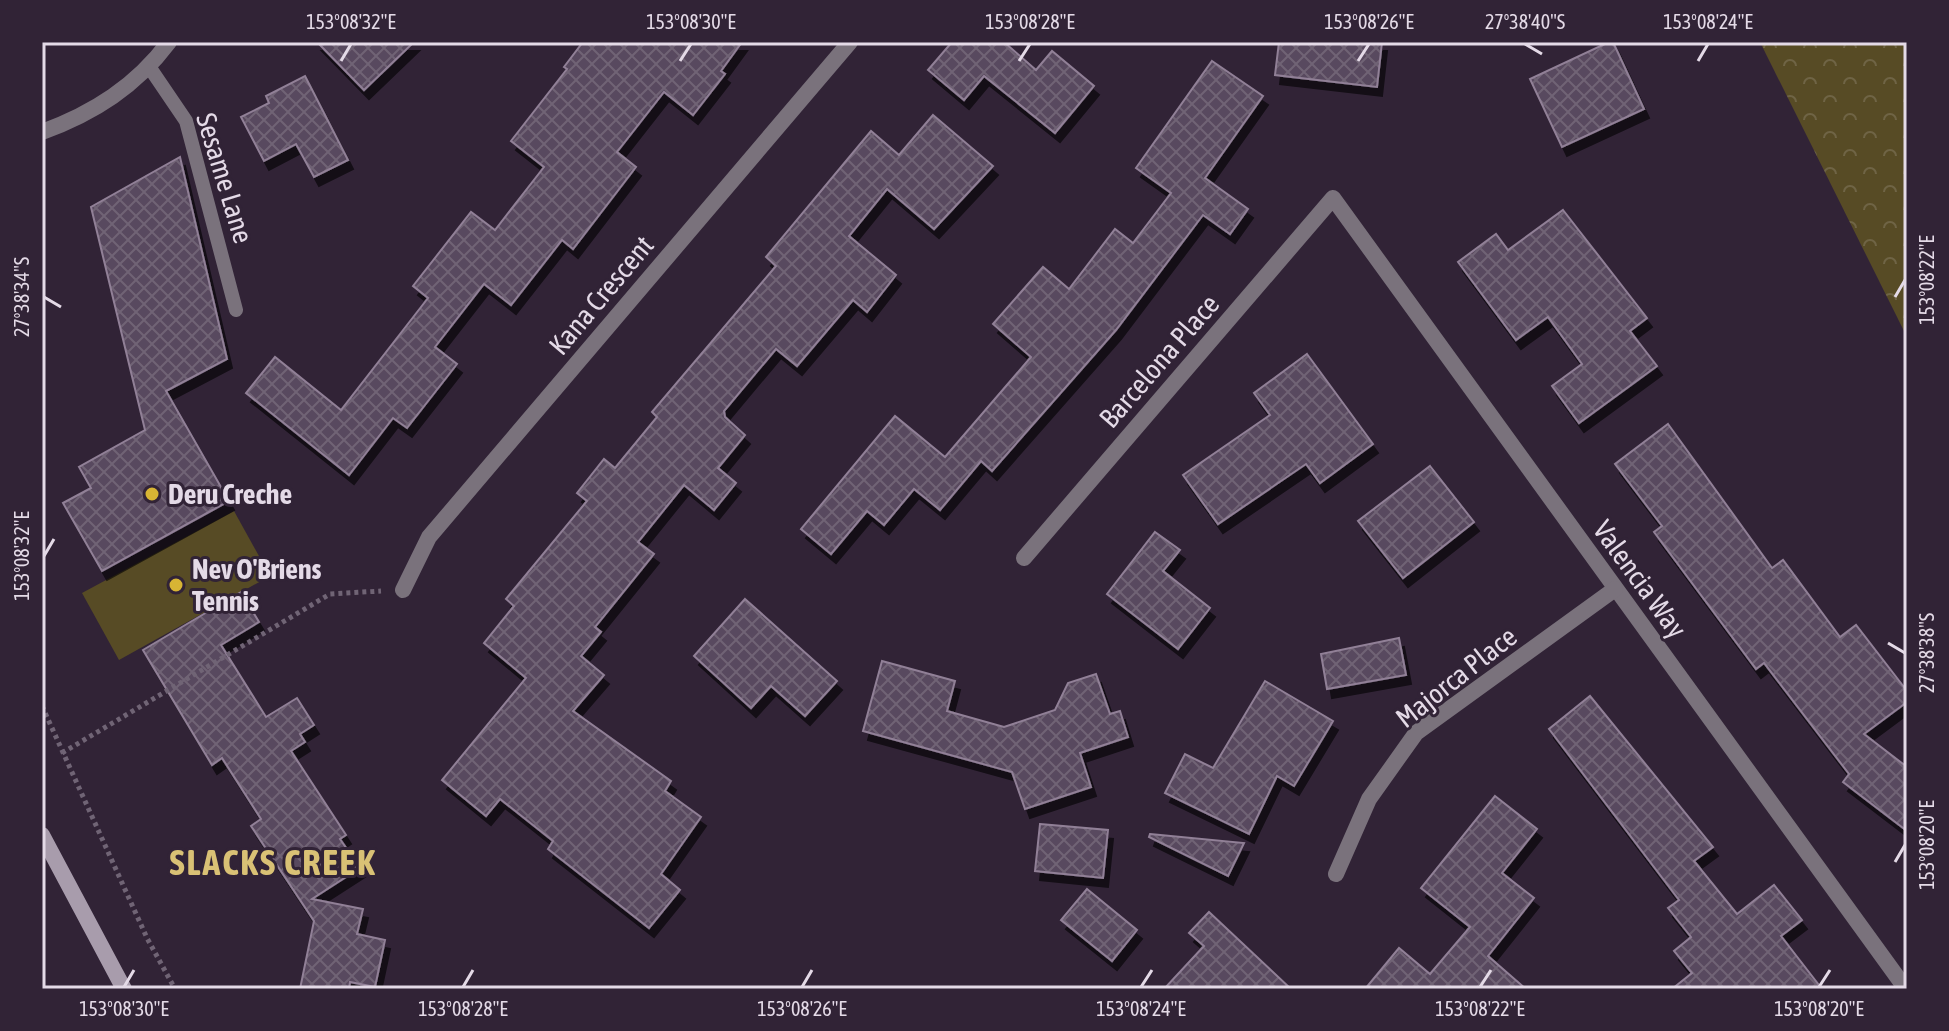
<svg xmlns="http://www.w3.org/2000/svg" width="1949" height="1031" font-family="'Asap Condensed',sans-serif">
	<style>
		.grass { fill: #574b25 }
		.park { fill: url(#park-crowns) }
		.building { fill: url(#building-cross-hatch); stroke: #918097; stroke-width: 2; filter: url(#shadow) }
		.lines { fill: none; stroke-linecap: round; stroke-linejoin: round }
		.path { stroke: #706475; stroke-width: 5; stroke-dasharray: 4 4; stroke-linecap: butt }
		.service { stroke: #7a727c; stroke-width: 14 }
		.minor { stroke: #7a727c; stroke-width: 16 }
		.secondary { stroke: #a89cac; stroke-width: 16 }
		.ticks { fill: none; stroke: #e4dae7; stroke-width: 3 }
		.poi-dot { fill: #d7b434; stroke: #312336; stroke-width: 3 }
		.labels { text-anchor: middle; stroke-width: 6; stroke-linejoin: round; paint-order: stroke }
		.street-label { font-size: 28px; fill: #e4dae7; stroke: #312336 }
		.poi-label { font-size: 28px; font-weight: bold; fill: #e4dae7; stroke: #312336; text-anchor: start }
		.district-label { font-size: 36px; font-weight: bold; letter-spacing: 2px; fill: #d9c175; stroke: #312336 }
		.neatline { fill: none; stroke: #e4dae7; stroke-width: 3 }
		.ticks-label { font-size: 20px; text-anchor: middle; fill: #e4dae7 }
	</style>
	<defs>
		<pattern id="park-crowns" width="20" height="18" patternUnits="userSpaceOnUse" patternTransform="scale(2)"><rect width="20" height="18" fill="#574b25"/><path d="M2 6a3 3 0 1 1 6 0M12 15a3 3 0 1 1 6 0" fill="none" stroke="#6f6445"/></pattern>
		<pattern id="building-cross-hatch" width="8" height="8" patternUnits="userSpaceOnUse" patternTransform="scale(2)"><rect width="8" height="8" fill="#58495e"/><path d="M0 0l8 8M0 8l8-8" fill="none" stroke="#706375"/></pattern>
		<filter id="shadow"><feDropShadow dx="5" dy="9" stdDeviation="0" flood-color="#0009"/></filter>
	</defs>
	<rect width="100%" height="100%" fill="#312336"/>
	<!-- grass -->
	<polygon class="grass" points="234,511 270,576 119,660 82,593"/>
	<!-- park -->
	<polygon class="park" points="1760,42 1907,42 1907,337"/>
	<!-- building -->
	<g class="building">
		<polygon points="317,42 414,42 364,90"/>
		<polygon points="583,42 742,42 721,71 725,74 693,115 664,92 617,152 636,167 573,249 562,240 511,305 484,284 435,347 457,364 407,428 393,418 349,475 246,393 275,357 341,410 428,298 413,286 471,212 495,230 544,167 511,141 567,69 564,67"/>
		<polygon points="952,42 1004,42 1036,70 1052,51 1094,86 1055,133 984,76 964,100 928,70"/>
		<polygon points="1279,42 1382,42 1377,87 1275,75"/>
		<polygon points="1609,42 1613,42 1644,109 1562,147 1530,79"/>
		<polygon points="1212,61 1263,96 1205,178 1248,209 1230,234 1203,215 1116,330 992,471 981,461 940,510 914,489 884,525 867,511 831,554 801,529 895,416 945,457 1031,357 993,324 1043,267 1069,289 1115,229 1133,243 1171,193 1136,168"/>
		<polygon points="305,76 348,160 314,177 296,144 264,161 241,117 269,103 266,96"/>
		<polygon points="933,115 993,166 934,229 887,189 849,236 896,275 867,312 853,300 797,366 776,349 724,411 725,417 745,435 718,468 736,483 714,510 684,485 638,542 654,554 595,627 601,632 581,656 604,675 573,711 671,781 665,791 701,817 661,874 680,890 649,928 548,849 553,841 500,799 486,816 442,780 526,678 484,643 514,606 506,599 587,501 577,493 604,459 615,468 657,417 652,412 776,266 766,257 871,131 899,155"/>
		<polygon points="180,157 227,359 166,391 229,501 102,571 63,503 91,488 79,467 145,430 91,207"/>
		<polygon points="1563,210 1647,318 1630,331 1657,366 1579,423 1552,386 1582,364 1548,317 1516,340 1458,262 1496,234 1508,250"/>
		<polygon points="1307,354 1373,444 1320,483 1306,464 1218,524 1183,475 1270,415 1254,393"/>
		<polygon points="1668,424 1772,568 1783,560 1840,637 1856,625 1907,691 1907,702 1864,734 1907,767 1907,831 1843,782 1849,774 1764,663 1756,669 1654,532 1662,526 1615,464"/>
		<polygon points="1430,466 1474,522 1403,578 1358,521"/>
		<polygon points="1155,532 1180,550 1163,571 1210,608 1178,649 1107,594"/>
		<polygon points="241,592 259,622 221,645 266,717 297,698 314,725 300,734 305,742 291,751 346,835 340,839 360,868 312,899 363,909 357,934 385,940 375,987 350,982 349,989 300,989 314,921 251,826 261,819 222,758 212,765 143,650"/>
		<polygon points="745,599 837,681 805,716 771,686 751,708 694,656"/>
		<polygon points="1399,638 1406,675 1327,689 1321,654"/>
		<polygon points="882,661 955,681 947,711 1004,727 1055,710 1068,683 1096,674 1110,714 1120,711 1128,737 1080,753 1091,787 1025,809 1012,772 863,731"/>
		<polygon points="1265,681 1333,721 1294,786 1277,776 1249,834 1165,793 1185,754 1213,768"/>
		<polygon points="1590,696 1713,847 1694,861 1737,914 1774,885 1802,920 1781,936 1822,989 1672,989 1692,973 1674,951 1691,937 1668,908 1679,900 1549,729"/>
		<polygon points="1495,796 1537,829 1502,873 1534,898 1488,956 1526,989 1365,989 1399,948 1430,974 1470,927 1421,888"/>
		<polygon points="1040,824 1108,830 1103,878 1035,871"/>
		<polygon points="1150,834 1244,843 1228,876 1149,837"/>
		<polygon points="1087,889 1137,930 1112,961 1061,920"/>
		<polygon points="1209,912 1291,989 1164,989 1204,946 1189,933"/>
	</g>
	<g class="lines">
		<!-- path -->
		<g class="path">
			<polyline points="42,706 147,938 175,989"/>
			<polyline points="62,753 330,594 381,591"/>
		</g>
		<!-- service -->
		<polyline class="service" points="150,68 186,121 236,310"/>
		<!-- minor -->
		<g class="minor">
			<path d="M42,132C94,113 136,86 169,42"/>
			<polyline points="1024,558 1333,198 1906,989"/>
			<polyline points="403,590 429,537 850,42"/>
			<polyline points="1336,874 1369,799 1416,733 1615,589"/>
		</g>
		<!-- secondary -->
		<polyline class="secondary" points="42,835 124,989"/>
	</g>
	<!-- ticks -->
	<path class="ticks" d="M1525,44L1542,54M341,61L351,44M680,61L691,44M1019,61L1030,44M1358,61L1369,44M1698,61L1708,44M44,297L61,307M1895,297L1905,280M44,556L54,539M1888,643L1905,653M1895,862L1905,845M124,987L134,970M463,987L473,970M802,987L812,970M1141,987L1152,970M1480,987L1491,970M1819,987L1830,970"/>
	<!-- markers -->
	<g class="poi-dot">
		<circle cx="152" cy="494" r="8"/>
		<circle cx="176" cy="585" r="8"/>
	</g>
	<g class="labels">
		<!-- street labels -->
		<g class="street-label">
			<text transform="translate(225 178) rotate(73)" y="10">Sesame Lane</text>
			<text transform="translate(601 295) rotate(-50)" y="10">Kana Crescent</text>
			<text transform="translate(1159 361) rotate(-49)" y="10">Barcelona Place</text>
			<text transform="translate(1640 579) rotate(54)" y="10">Valencia Way</text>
			<text transform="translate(1456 677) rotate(-38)" y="10">Majorca Place</text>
		</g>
		<!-- poi labels -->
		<g class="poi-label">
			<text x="168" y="504">Deru Creche</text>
			<text x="192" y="579">Nev O'Briens<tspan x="192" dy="32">Tennis</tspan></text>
		</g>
		<!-- district labels -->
		<g class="district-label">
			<text x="273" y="875">SLACKS CREEK</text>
		</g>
	</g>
	<!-- border -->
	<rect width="1949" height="1031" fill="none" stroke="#312336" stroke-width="88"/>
	<rect x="44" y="44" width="1861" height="943" class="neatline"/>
	<g class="ticks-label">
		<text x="351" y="29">153°08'32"E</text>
		<text x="691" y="29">153°08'30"E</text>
		<text x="1030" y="29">153°08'28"E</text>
		<text x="1369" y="29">153°08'26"E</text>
		<text x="1525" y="29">27°38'40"S</text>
		<text x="1708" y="29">153°08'24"E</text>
		<text transform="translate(1927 280) rotate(-90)" y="7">153°08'22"E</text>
		<text transform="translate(22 297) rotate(-90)" y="7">27°38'34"S</text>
		<text transform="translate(22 556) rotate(-90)" y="7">153°08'32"E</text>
		<text transform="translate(1927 653) rotate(-90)" y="7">27°38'38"S</text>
		<text transform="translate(1927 845) rotate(-90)" y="7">153°08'20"E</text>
		<text x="124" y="1016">153°08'30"E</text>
		<text x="463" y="1016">153°08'28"E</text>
		<text x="802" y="1016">153°08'26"E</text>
		<text x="1141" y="1016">153°08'24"E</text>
		<text x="1480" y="1016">153°08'22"E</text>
		<text x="1819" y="1016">153°08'20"E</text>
	</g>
</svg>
